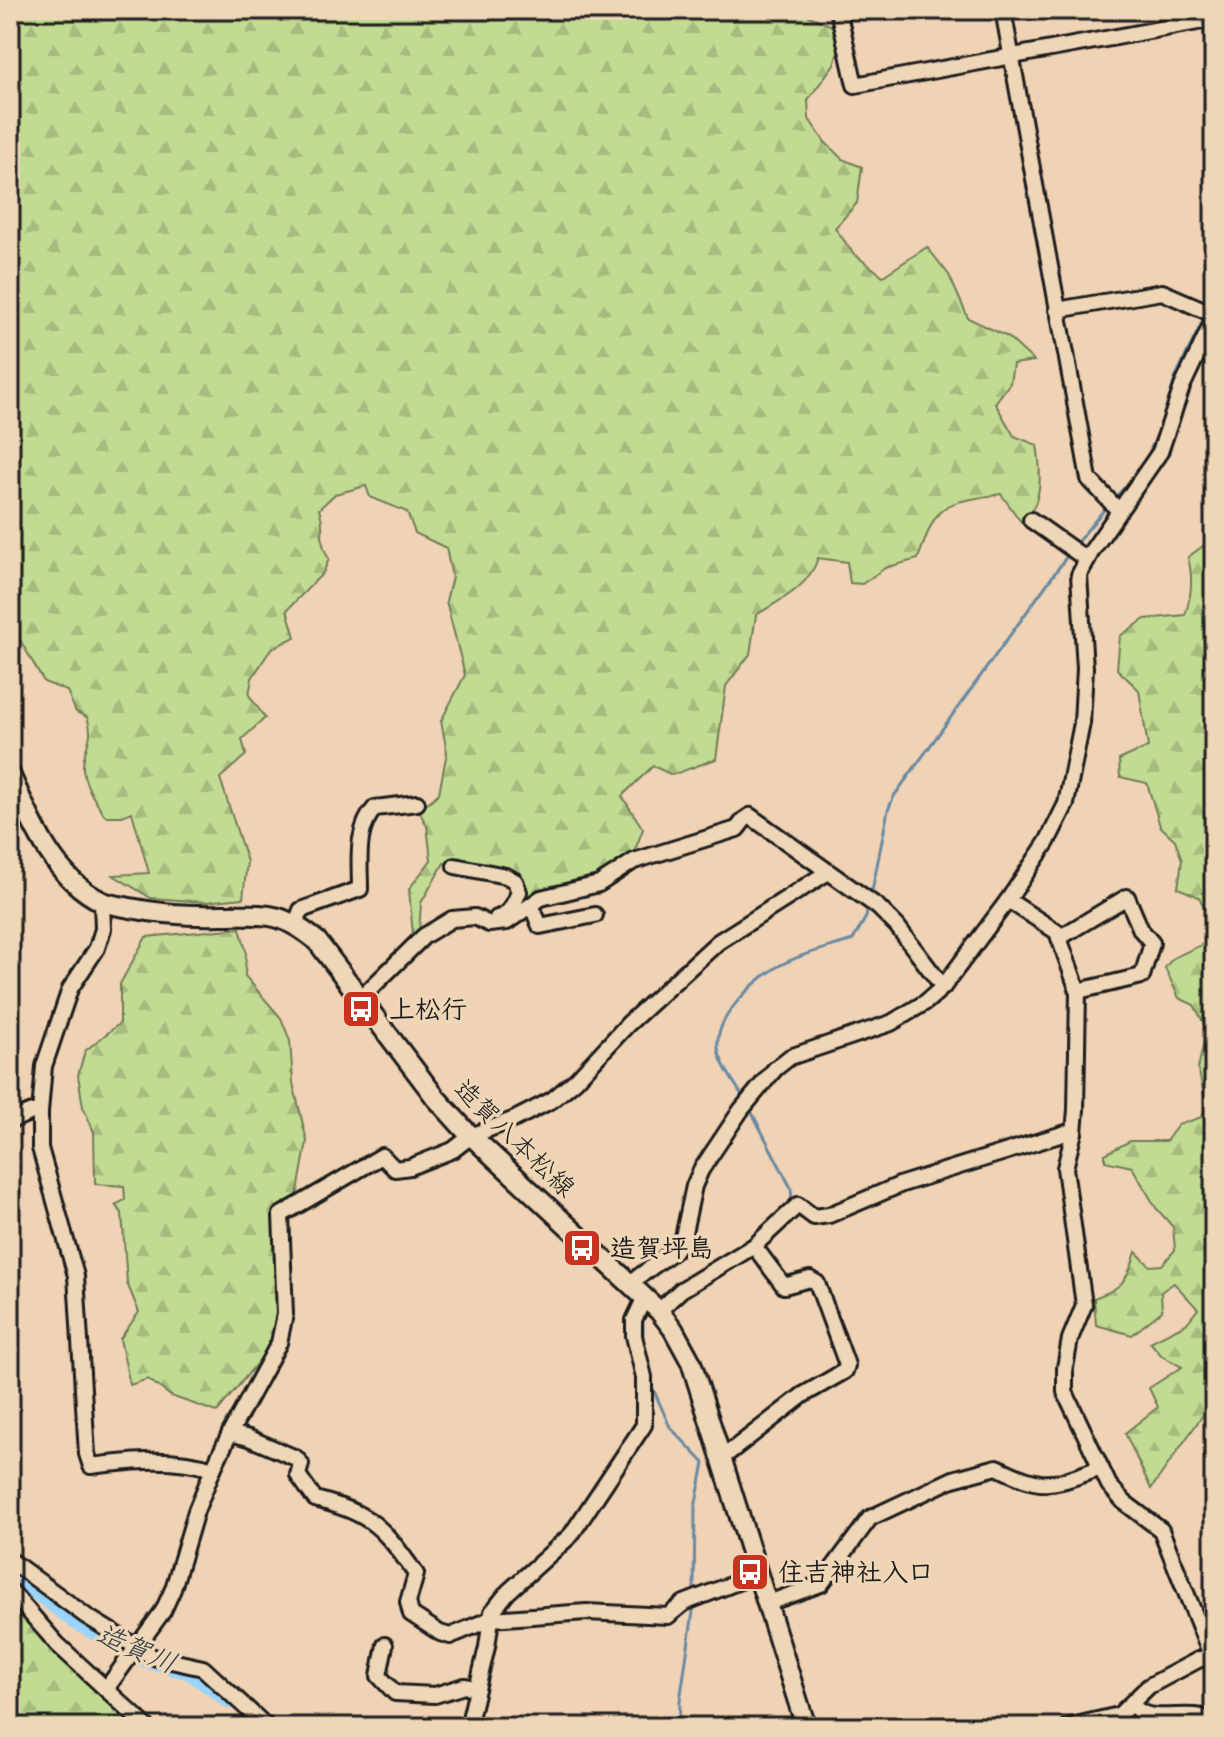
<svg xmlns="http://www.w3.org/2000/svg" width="1224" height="1737" font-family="Dekko,'Klee One',sans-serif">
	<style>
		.forest { fill: url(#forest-firs); stroke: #6f7c57; stroke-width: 2 }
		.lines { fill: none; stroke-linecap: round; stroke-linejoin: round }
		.stream { stroke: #688aa2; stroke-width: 3 }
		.river { stroke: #9bd4fb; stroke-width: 18 }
		.minor-casing { stroke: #1c1c1c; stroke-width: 20 }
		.major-casing { stroke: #1c1c1c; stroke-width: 24 }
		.minor { stroke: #eed6b6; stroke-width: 14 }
		.major { stroke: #eed6b6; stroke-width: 18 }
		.labels { text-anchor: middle; stroke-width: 7; stroke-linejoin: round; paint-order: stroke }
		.poi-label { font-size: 26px; font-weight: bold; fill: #1c1c1c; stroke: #eed6b6; text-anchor: start }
		.street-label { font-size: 26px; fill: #1c1c1c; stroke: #eed6b6 }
		.water-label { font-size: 28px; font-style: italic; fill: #354149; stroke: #eed6b6 }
	</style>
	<defs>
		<pattern id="forest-firs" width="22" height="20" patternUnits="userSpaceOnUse" patternTransform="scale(2)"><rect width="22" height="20" fill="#c2db92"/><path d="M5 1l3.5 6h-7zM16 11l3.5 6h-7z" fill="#a6bb7d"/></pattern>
	</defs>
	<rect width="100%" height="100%" fill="#f0d2b5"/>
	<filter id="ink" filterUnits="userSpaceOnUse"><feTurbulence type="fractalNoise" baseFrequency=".0125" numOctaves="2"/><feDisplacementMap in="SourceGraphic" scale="16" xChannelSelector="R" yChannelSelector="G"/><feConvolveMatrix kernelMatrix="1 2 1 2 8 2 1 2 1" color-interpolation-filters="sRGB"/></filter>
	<g filter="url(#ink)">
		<!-- forest -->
		<g class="forest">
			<path d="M10,10H805V14L832,26L841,42L834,64L808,100L809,119L825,142L842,159L862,167L857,203L835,228L854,254L883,276L927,247L949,275L968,318L1008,337L1034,361L1013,364L1010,383L995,403L1014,436L1037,445C1041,469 1044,507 1021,522L1001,494C940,505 939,499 918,559L885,568L862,584L850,583L847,562L818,558C808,588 782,599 756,615L750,654L726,686L716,759L672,775L653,766L622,796L643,829L633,855L594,880L538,889L522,903V883L461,862L444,863L421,903L419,932L413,935L409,889L431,860L427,826L419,811L439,793L447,752L441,721L465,675L446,601L452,577L446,548L415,533L407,512L370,497L366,486L335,494L319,509C327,532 316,536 329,559L323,573L287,610L295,637L271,649L252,678L249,695L265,718L242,739L246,755L220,778L247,862L243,898L206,902L151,898L113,875L149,873L132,812L122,816H105C96,802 84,785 83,768C82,748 96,740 87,717L76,712L67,691L44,682L19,638L10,606Z"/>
			<path d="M1214,538V926L1199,897L1178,888L1182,860L1175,840L1160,826L1147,783L1120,777L1119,760L1148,747L1139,690L1117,669L1120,636L1145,619L1185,615C1192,594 1193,578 1188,557Z"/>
			<polygon points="240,928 246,951 245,976 281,1018 290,1041 293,1083 307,1141 297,1197 276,1214 282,1313 276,1340 217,1412 171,1396 148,1379 130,1385 120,1339 139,1312 127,1283 122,1213 115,1205 125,1200 124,1186 95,1184 94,1132 83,1107 78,1075 85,1051 120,1023 120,984 146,937"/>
			<path d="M1214,939V1399L1151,1489L1125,1433L1158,1407L1149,1388L1182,1367L1162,1356L1150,1342L1186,1324L1198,1309L1174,1283L1161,1292L1162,1311L1132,1335L1096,1325L1094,1298C1123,1288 1127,1281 1136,1252L1150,1266L1162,1265L1175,1250L1173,1227L1156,1208L1132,1167L1105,1161V1154L1130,1141H1166L1178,1125L1202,1117L1206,1104L1198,1068L1207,1029L1194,1005L1179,998L1165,968L1173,958Z"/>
			<polygon points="10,1590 146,1727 10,1727"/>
		</g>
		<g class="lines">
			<!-- stream -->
			<g class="stream">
				<polyline points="1203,26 1214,90"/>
				<polyline points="1210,305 1214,294"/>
				<polyline points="1144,464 1160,428 1176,376 1205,316"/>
				<polyline points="1113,500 1135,476"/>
				<polyline points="1074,546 1108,505"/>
				<polyline points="871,896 888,810 894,796 1070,552"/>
				<path d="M743,1097C735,1083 720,1064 718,1048C714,1018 753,982 777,967C800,954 828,948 853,940L866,917L868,908"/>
				<polyline points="749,1107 791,1188 792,1202 789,1204"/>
				<polyline points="687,1279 714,1262"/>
				<polyline points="657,1299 677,1285"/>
				<polyline points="643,1317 643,1345"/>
				<polyline points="651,1384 670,1427 704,1463 695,1508 694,1593"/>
				<polyline points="679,1727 680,1701 694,1605"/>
			</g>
			<!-- river -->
			<polyline class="river" points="10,1571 78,1622 143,1658 190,1671 230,1700"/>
			<defs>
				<g id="minor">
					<polyline points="838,10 855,85 1214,19"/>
					<polyline points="1003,10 1089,479 1119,511"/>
					<polyline points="1057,310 1162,292 1213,314"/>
					<polyline points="1031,520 1086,559"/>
					<path d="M455,866L506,876L515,881L519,892C514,903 510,915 497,918"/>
					<polyline points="1008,900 1057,932 1078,991 1076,1110 1074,1132 1065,1168 1084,1305 1070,1339 1065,1368 1065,1392 1109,1485 1124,1502 1161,1530 1211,1655"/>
					<path d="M102,902L103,929L97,948L70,989L44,1066L40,1112V1148L76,1276L87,1454L91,1466C132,1461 173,1456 213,1469"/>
					<polyline points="532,907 540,926 595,915"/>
					<path d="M296,923L301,910L360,889C360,862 355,830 375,808L417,803"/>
					<polyline points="1059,938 1127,897 1141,930 1152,943 1142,976 1078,991"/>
					<polyline points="361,998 424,936 452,919 475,917 489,924 507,922 541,898 599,884 634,861 737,829 744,820 750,816 878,907 897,926 943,987"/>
					<polyline points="10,1121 32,1112 40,1112"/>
					<polyline points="630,1283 674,1251 683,1237 694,1186 701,1170 741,1110 775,1069 790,1057 891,1023 926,1002 943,987 1008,900 1047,842 1066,804 1082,723 1085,668 1079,575 1093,549 1160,452 1182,387 1211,325 1214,311"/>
					<polyline points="659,1311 681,1290 754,1246 798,1205 814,1217 829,1215 902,1184 1069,1132 1074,1132"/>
					<path d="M230,1433L249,1438L296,1458L301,1464L298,1475L315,1499C372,1514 382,1526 416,1574L408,1602L411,1614L440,1633L450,1636L491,1619L586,1612L668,1616L684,1603L758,1574"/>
					<polyline points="722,1458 803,1395 845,1371 847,1365 817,1283 810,1279 784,1286 754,1246"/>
					<polyline points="10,1560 86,1616 153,1657 203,1668 267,1727"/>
					<polyline points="10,1590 57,1644 147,1727"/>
					<path d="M768,1603L821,1584L870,1518L953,1479L997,1467C1047,1492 1050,1485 1101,1468"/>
					<polyline points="385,1645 379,1676 395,1693 435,1695 464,1686 477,1688"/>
					<polyline points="106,1689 163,1611 173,1589 196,1511 213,1469 230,1433 279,1343 285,1314 281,1215 382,1156 395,1169 410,1167 453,1150 471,1136 515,1119 552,1100 576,1080 628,1024 718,942 828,872"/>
					<path d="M1132,1704C1149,1728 1186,1707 1214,1721"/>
					<polyline points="468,1727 487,1647 492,1612 508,1592 571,1535 644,1425 644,1377 634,1336 634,1320 645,1297"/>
					<polyline points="1067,1727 1119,1715 1149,1686 1198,1660 1214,1655"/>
				</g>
				<path id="major" d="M10,774C30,819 53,878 101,901C109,905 121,906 130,908C161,914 189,916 221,915C267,915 279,910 317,941L436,1098L464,1129L659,1311L673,1329L691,1362L806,1727"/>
			</defs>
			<!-- minor casing -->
			<use href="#minor" class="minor-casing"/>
			<!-- major casing -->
			<use href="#major" class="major-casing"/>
			<!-- minor -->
			<use href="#minor" class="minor"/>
			<!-- major -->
			<use href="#major" class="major"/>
		</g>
	</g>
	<!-- icons -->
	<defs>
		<symbol id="bus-square" viewBox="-11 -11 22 22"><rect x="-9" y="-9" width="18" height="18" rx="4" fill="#c8321e" stroke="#eed6b6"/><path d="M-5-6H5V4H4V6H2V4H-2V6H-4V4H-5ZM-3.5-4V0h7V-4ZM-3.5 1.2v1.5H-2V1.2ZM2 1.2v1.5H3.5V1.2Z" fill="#fff"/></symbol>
	</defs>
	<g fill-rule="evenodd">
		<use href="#bus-square" x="339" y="987" width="44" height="44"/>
		<use href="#bus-square" x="560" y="1226" width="44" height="44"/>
		<use href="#bus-square" x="728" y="1550" width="44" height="44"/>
	</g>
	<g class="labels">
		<!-- poi labels -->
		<g class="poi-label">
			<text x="389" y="1018">上松行</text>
			<text x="610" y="1257">造賀坪島</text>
			<text x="778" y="1581">住吉神社入口</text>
		</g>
		<!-- street labels -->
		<g class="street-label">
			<text transform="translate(515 1138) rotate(44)" y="9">造賀八本松線</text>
		</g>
		<!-- water labels -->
		<g class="water-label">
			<text transform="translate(137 1648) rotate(23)" y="10">造賀川</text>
		</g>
	</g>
	<!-- margin -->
	<rect width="1224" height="1737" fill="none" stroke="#eed6b6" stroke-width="40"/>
	<rect x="20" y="20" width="1184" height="1697" fill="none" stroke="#1c1c1c" stroke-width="3" filter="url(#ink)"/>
</svg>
